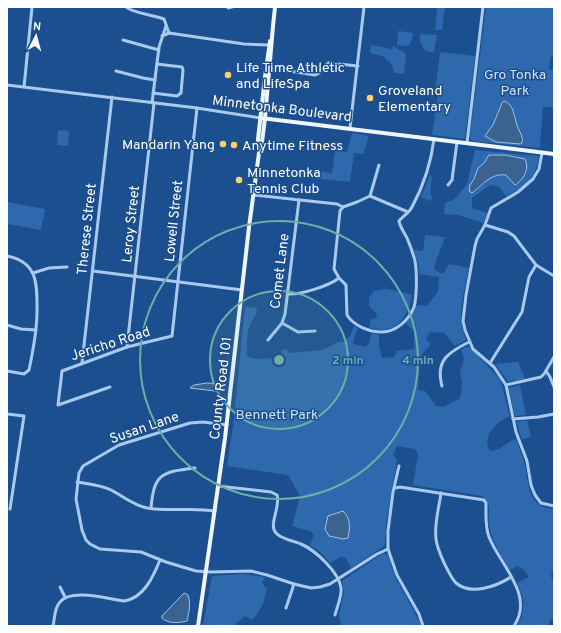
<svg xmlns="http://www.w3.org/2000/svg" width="561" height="633" font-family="Overpass,sans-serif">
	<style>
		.green { fill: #2e69ad; fill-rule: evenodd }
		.water { fill: #3c6290; stroke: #9cc4f0 }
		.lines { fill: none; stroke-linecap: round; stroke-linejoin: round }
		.minor { stroke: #a9c9ee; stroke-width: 3 }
		.major { stroke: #f0f6ff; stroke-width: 4 }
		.ring { fill: none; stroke: #6fada8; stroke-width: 2 }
		.poi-dot { fill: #ffd166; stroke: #1b4f8f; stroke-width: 1.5 }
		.labels { text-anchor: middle; stroke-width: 3; stroke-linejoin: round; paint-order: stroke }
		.poi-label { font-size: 14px; fill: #fff; stroke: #1b4f8f; text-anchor: start }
		.park-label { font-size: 14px; fill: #cfe3fa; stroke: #1b4f8f }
		.street-label { font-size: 14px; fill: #fff; stroke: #1b4f8f }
		.centre { fill: #6fada8; stroke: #1b4f8f; stroke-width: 2 }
		.ring-label { font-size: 12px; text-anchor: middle; font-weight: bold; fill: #6fada8; stroke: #1b4f8f; stroke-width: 3; stroke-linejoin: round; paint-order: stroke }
	</style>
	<rect width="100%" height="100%" fill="#1b4f8f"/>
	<!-- green -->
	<g class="green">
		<polygon points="437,7 445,7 442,30 435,30"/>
		<polygon points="486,7 554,7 554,56 551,56 549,69 554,70 554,107 543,107 540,148 473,141 470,139 470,135"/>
		<polygon points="398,31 413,33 412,40 409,45 404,46 397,45"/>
		<path d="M420,34L437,35L434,52L426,51C421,46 419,42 420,34Z"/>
		<path d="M371,45L392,49L393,45C397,50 403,50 406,54L404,74L394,73C393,66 391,61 385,59V57L370,53Z"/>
		<polygon points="440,52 475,56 465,139 432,135 438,93 435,92"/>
		<polygon points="58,130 69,131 68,146 57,145"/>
		<polygon points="352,133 369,136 363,154 354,153 350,182 299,177 300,169 332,173 335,151 347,152"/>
		<path d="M475,150L538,156L539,158C534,181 526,186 506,196L499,187L490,185L472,198V208L487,213L484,223L458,215L444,214L445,203L455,199L467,184ZM489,155L519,157L511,181L506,175C492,173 482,184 472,193L469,190L470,185L474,179L478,168L484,163Z"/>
		<polygon points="430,175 432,176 430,193 433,199 429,201 421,197"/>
		<polygon points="7,202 45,209 41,230 7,224"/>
		<path d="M425,235L445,237L434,267L436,271L443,274L449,264L469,268C464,293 456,315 466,340L455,346L444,333L430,332L426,339L431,344L420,357L418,390L425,391L436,406L443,407L459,399L461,395L462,382L460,372L464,359L461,350L466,347H470L500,379L510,416C497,421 481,437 490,451C502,450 505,443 516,439C519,448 523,457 525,466C529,486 528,507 554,509V565L551,576L554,585V618L550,620L549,626H517C526,612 525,597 517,583L529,577L523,569L517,566L510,570C502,556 491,541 489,524C488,514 492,503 482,496L413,485L418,455L415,449L397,446L393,454L397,460L386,524L385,544L383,547L351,568L346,558L341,557L330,563L320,552L310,545L314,535L310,531L292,526L300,496L288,475L227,466L233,426L245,307L257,308C256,318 254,316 251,323C246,332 247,346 247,356C257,361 269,359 280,356L282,350L286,349L290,353L322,350L339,342H344L350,336L354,326L358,328L353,341L354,344L364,347L368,345L372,333L379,335V346L382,358L394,357L397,351L414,349V331L406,324L417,305L427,306L438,291L439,277L419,274V267L414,250L423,251Z"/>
		<path d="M387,289L412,295C409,318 393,337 369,327L371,319L377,318L376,313L369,306V298L374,291Z"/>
		<polygon points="518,362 525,379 508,382 495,364"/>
		<polygon points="520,385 526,415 515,416 508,388"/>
		<polygon points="527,420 531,437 522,439 516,422"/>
		<polygon points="383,553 388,555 396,579 413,609 421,626 341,626 339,616 344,591 342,581"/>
		<polygon points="244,574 265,577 262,583 267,589 263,604 253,620 245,616 233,626 203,626 212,576"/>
	</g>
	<!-- water -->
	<g class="water">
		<path d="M504,101C514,104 514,117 517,125C518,129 521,133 522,137C523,139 522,141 522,143L520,144L496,142L485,136L489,130L493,125L502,103Z"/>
		<path d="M489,155H505L525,159C530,170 523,180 515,185L506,175C490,173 483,185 472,193L469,191L470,185L474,179L478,168L484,163Z"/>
		<polygon points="207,383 221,384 221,390 215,391 190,388 194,385"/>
		<path d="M343,511C351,519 350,527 348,538L343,539L329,536L325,529L328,516Z"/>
		<path d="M184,593L188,595C191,604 189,612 187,621C179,623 168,624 162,618V616Z"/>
	</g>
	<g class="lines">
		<!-- minor -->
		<g class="minor">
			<path d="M126,7C132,13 154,15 164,19L169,33"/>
			<polyline points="228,8 232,7"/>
			<polyline points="162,36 169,33 244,44 270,45"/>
			<polyline points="123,40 159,50"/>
			<path d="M270,68L315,75C323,73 323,65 329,63L358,66"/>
			<polyline points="116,71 143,78 155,80"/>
			<polyline points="7,85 197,108 261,118"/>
			<polyline points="24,87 32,7"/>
			<polyline points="153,93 177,96 181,93 183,70 182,67 157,64"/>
			<polyline points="152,103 159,47 166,26"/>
			<polyline points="350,128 364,7"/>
			<polyline points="467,143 483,7"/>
			<polyline points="542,153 539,169 533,179 518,192 491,208 485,225 477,239 475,246 466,295 463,321 465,330 473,349 494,367 506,385 516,432 527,461 531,485 535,495 541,503 554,506"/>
			<polyline points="448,185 452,180 457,142"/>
			<polyline points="253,195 337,204 343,207 357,202 370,196 408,212"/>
			<polyline points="370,196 379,165"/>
			<path d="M343,207L340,211L334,269L339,278L346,285L347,315C354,326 369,332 382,332C396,332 409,320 414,307C417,297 417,271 415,261C413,253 410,245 407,238C404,232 400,227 399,221C403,216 409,213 412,207C424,185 431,163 434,139"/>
			<polyline points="485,225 508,232 514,236 536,265 554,276"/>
			<path d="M7,256C39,262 37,286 37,312C37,331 33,351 29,370L24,374L7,371"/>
			<polyline points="93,271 242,290"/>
			<polyline points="33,273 49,268 67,267"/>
			<path d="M288,294C300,295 329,286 339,278"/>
			<polyline points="282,323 298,332 315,331"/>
			<polyline points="7,325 21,329 36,330"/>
			<polyline points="268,340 282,323 285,314 299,200"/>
			<polyline points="127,347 154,103"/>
			<polyline points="82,363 112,97"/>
			<polyline points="490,363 522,312 529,277 536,265"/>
			<polyline points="546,371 550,377 554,387"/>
			<polyline points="506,385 541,377 544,374 554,357"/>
			<path d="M442,386C435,360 449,352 469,342"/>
			<polyline points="110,387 58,405 62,371 127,347 172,336 197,108"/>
			<polyline points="7,414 24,416 10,509"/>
			<polyline points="513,419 538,417 554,414"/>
			<polyline points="227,425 203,422 190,423 119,445 83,466 79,473 76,499 82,530 86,540 90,544 100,549 141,552 166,562 196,571 211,572 251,571 267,575 294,584 311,588 320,587 330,584 377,554 388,549"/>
			<polyline points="399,466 393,492 388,531 388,549 397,575 419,614 423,626"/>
			<path d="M77,482C88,484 101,485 111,490C123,496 133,505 147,508C170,512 193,507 215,511"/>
			<path d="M218,486L271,492L277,495C281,506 268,525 276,533C281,539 294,541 301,544C315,550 339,572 341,588C342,596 337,607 335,615"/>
			<path d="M395,488L400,487L484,500L486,503C486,514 485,527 489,537C500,565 535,595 514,626"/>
			<path d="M441,493C439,508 434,524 436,539C437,548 441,556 445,565C448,570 451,578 456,583C471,596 497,586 511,577"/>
			<path d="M151,508C154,473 162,472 195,468"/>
			<polyline points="60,587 65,597"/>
			<polyline points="286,608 294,584"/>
			<path d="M53,626C55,618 54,608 60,602C71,588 108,599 124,601C144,598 153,577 160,560"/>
		</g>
		<!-- major -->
		<g class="major">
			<polyline points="273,26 275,7"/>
			<polyline points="261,118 554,154"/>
			<polyline points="259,151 258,139 265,77 270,41"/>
			<polyline points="198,626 225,438 249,227 259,153 262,142 265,118 273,26"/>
		</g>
	</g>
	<!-- distance rings -->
	<circle cx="279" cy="360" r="69" fill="#6fada8" fill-opacity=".12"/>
	<g class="ring">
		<circle cx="279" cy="360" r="69"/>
		<circle cx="279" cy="360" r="139"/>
	</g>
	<!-- markers -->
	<g class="poi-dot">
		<circle cx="228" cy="75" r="4"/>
		<circle cx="370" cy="98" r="4"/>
		<circle cx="223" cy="144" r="4"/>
		<circle cx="234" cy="145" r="4"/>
		<circle cx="239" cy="180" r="4"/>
	</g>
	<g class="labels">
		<!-- poi labels -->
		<g class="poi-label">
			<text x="236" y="72">Life Time Athletic<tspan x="236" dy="16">and LifeSpa</tspan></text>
			<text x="378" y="95">Groveland<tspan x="378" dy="16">Elementary</tspan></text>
			<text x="215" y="149" text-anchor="end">Mandarin Yang</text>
			<text x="242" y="150">Anytime Fitness</text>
			<text x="247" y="177">Minnetonka<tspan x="247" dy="16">Tennis Club</tspan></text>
		</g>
		<!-- park labels -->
		<g class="park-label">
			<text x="515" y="79">Gro Tonka<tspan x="515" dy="16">Park</tspan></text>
			<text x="277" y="419">Bennett Park</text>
		</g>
		<!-- street labels -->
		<g class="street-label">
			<text transform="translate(282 108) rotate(7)" y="5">Minnetonka Boulevard</text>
			<text transform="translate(173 221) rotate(-84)" y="5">Lowell Street</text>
			<text transform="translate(130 224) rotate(-84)" y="5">Leroy Street</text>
			<text transform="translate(86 229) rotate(-84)" y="5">Therese Street</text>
			<text transform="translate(279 271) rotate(-83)" y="5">Comet Lane</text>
			<text transform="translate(110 343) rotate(-18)" y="5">Jericho Road</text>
			<text transform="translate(220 388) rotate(-83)" y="5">County Road 101</text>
			<text transform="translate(144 427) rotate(-19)" y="5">Susan Lane</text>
		</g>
	</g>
	<circle cx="279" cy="360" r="6" class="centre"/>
	<g class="ring-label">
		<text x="348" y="364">2 min</text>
		<text x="418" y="364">4 min</text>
	</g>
	<!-- border -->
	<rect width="561" height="633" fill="none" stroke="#ffffff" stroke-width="16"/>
	<!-- north arrow -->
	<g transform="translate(36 36) rotate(6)" stroke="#1b4f8f" stroke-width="3" paint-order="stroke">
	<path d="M0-3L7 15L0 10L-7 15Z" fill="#ffffff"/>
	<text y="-6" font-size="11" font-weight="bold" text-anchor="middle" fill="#ffffff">N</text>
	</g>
</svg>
